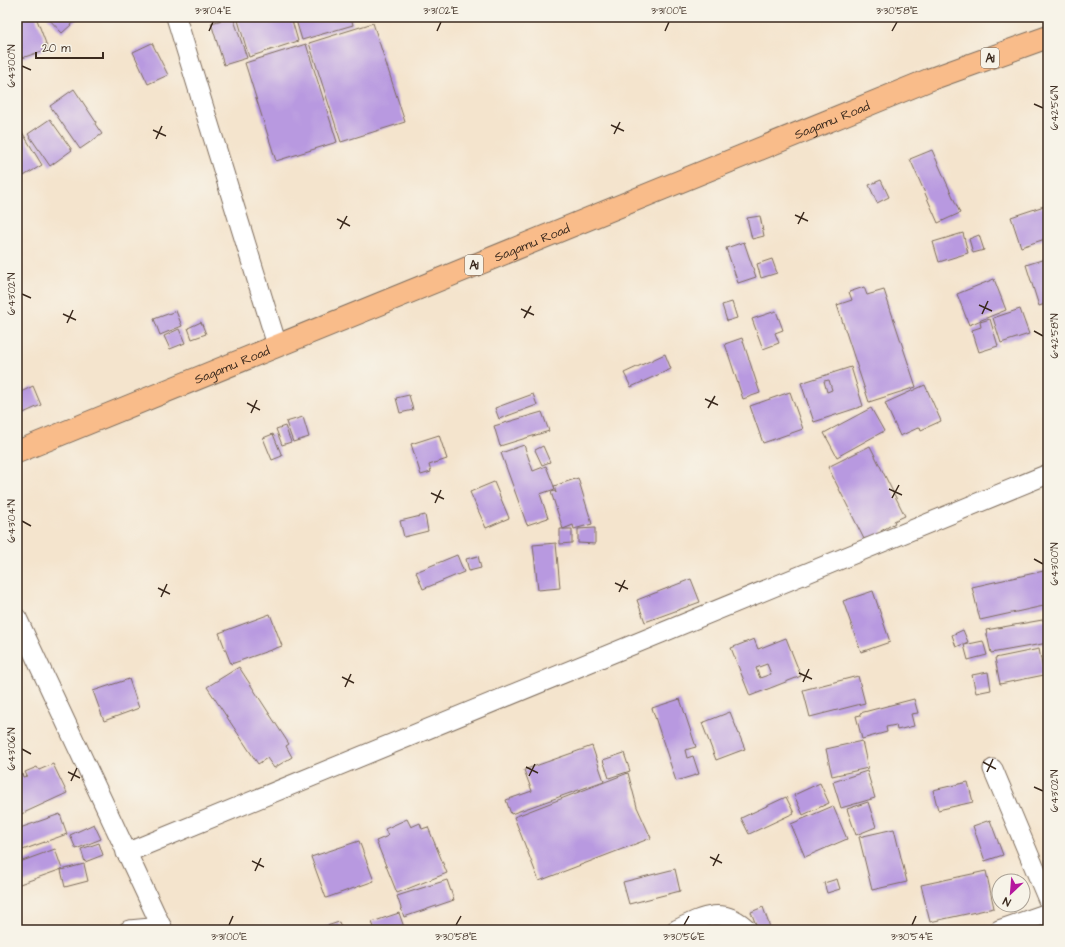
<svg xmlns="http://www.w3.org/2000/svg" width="1065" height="947" font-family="'Architects Daughter',sans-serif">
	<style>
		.building { fill: #b899e0; fill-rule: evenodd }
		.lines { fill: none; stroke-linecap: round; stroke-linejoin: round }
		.street-casing { stroke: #7c6b5b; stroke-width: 21 }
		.highway-casing { stroke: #7c6b5b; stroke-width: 24 }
		.street { stroke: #fff; stroke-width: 19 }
		.highway { stroke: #f9bc8a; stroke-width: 22 }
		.ticks { fill: none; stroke: #3b2a1e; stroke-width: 1.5 }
		.labels { text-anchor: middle; stroke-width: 3; stroke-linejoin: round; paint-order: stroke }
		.shield { fill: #f7f3e8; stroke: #73665b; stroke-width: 1 }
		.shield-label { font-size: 12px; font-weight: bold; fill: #3b2a1e }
		.street-label { font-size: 13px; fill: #3b2a1e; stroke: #f7f3e8 }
		.neatline { fill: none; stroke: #3b2a1e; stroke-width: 1.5 }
		.ticks-label { font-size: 10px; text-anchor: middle; fill: #3b2a1e }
	</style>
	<rect width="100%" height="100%" fill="#f7f3e8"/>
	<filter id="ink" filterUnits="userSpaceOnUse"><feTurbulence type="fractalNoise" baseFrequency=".025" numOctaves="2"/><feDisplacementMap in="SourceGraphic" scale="8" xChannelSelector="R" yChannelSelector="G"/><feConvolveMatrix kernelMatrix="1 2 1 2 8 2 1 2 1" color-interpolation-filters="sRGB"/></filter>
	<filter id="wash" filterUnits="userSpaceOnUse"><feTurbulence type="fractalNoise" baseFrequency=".012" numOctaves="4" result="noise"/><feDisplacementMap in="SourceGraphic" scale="16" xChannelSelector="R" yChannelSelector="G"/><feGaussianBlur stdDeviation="0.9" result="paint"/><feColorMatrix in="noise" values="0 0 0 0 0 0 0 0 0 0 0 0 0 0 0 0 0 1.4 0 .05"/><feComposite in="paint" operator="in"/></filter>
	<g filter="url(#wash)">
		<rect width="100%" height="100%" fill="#f4e4cd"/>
		<g id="blocks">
			<!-- building -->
			<g class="building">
				<polygon points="27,17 36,17 48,49 22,58 17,44 17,21"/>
				<polygon points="47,17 80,17 62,33"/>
				<polygon points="233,17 247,58 224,65 211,23"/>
				<polygon points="237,17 291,17 298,41 249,57"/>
				<polygon points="295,17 351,17 353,25 302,40"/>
				<polygon points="373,23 405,122 341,142 309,43"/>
				<polygon points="152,43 168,75 148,84 133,52"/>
				<polygon points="306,44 337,142 276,161 245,63"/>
				<polygon points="74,89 96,122 95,124 102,134 80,149 50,106"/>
				<polygon points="50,119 72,150 50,166 28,134"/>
				<polygon points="22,132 42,165 17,180 17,136"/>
				<polygon points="932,150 960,213 938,223 910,159"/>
				<polygon points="881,180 889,197 877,203 869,185"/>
				<polygon points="1044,206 1048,217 1048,238 1021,247 1011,217"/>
				<polygon points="760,216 764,236 752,239 747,218"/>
				<polygon points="963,233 968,253 939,262 933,242"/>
				<polygon points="979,235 984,250 973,253 969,239"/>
				<polygon points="744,242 756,277 738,283 726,248"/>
				<polygon points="1048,258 1048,303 1039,306 1026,265"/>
				<polygon points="772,259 777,273 761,278 757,264"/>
				<polygon points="994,279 1006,310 969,325 957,294"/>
				<polygon points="864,287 867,295 884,290 916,387 869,402 837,305 852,300 849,292"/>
				<polygon points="732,302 737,318 727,321 722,305"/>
				<polygon points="1020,309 1029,334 1001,343 993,318"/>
				<polygon points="176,311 182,326 160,335 154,319"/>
				<polygon points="776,311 783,330 775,333 779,343 763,349 752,319"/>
				<polygon points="990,319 998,346 979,352 972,330 981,327 980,322"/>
				<polygon points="201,322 206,334 192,339 188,328"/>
				<polygon points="179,329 185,343 170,349 164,336"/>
				<polygon points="742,338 760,393 743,399 725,344"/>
				<polygon points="665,354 671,369 631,387 624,373"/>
				<path d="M851,367L863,406L814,422L801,383ZM829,380L832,390L827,392L824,381Z"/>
				<polygon points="925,385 941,421 921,430 920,427 900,436 885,403"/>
				<polygon points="33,386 41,405 19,415 17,394"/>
				<polygon points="790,392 803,429 763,443 750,406"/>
				<polygon points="533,394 537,405 499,419 495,408"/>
				<polygon points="409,395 413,410 400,413 396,398"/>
				<polygon points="871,408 884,431 837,457 824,433"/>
				<polygon points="542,412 549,431 500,446 494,426"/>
				<polygon points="303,417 309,437 293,442 286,422"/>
				<polygon points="285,426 291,442 282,445 276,429"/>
				<polygon points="273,434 282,456 272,460 263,438"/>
				<polygon points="439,435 447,459 429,465 431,472 421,475 411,444"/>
				<polygon points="524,445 533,471 546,466 555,489 540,494 548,518 527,525 501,453"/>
				<polygon points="543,446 550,462 542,465 535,450"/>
				<polygon points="870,446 905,516 894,521 895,523 881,531 883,535 869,542 866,538 864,539 828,467"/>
				<polygon points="578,478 592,524 574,529 573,525 563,529 551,492 555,491 556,493 554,486"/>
				<polygon points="494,482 509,518 486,528 470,492"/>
				<polygon points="425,515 428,531 404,537 400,521"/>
				<polygon points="595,528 595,544 578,543 578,529"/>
				<polygon points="560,529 572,529 572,543 560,544"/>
				<polygon points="556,543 560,588 538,590 533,545"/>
				<polygon points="457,555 464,572 423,589 416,572"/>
				<polygon points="478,556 481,568 469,571 466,559"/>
				<polygon points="1048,570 1048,605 980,620 972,587"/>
				<polygon points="691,579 700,602 645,622 637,600"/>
				<polygon points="873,591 890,642 861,652 843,601"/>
				<polygon points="270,614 282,646 231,664 219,633"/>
				<polygon points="1048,619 1048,643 991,653 986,630"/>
				<polygon points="963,630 968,642 956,647 952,635"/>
				<path d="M786,638L801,676L750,696L731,648L754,639L758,649ZM767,664L771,674L760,678L756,668Z"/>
				<polygon points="983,641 987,655 968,660 964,645"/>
				<polygon points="1039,649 1044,675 1000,684 995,658"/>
				<polygon points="239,667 289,744 286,746 292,757 274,768 267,758 258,764 207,687"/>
				<polygon points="988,672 991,690 976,693 972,675"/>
				<polygon points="858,676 865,703 810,717 803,690"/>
				<polygon points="129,679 139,708 104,721 93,691"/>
				<polygon points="680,699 696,747 685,750 687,758 693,756 699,774 676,781 652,708"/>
				<polygon points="914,699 918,713 911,714 914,726 897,730 896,725 886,727 887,732 862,739 856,716 861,715 860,713"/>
				<polygon points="730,712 745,749 716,760 702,723"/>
				<polygon points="862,741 868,768 832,776 826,749"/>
				<polygon points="592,746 604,781 511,814 506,800 532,791 524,770"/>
				<polygon points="624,753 630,771 609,778 603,760"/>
				<polygon points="53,764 67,793 17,816 17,776 22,774 23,777 27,776 25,772 37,767 39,770"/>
				<polygon points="867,771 875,798 841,808 833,782"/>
				<polygon points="628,773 637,807 651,838 539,881 514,817"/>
				<polygon points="968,782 973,802 938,810 933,790"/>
				<polygon points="820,783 829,803 803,815 794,795"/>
				<polygon points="786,797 794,813 749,834 741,818"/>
				<polygon points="868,802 876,827 856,835 847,809"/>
				<polygon points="833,806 847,839 805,857 791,824"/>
				<polygon points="60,814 67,834 17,852 17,829"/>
				<polygon points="407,819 411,827 420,823 422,829 428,827 447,873 397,893 376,841 388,836 385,829"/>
				<polygon points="990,820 1003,855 985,861 973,826"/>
				<polygon points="94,824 101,839 76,849 70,835"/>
				<polygon points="894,829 907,882 872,890 859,837"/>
				<polygon points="359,841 374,881 326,898 311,857"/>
				<polygon points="99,843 103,855 85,862 81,849"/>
				<polygon points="55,849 62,869 17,885 17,863"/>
				<polygon points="84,864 88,881 65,887 61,870"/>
				<polygon points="675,869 680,891 629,904 623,882"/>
				<polygon points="986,871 994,908 930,922 921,885"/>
				<polygon points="837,879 840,889 827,893 824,883"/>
				<polygon points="447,880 454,900 404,917 397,896"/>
				<polygon points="763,907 771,930 758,930 751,912"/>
				<polygon points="399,913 405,930 375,930 372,922"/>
				<polygon points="339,922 342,930 315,930"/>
			</g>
		</g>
	</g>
	<g filter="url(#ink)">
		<use href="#blocks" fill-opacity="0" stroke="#7c6b5b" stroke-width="1"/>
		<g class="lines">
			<defs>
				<g id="street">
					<polyline points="176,17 277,345"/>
					<polyline points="17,618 163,930"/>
					<polyline points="993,769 1048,900"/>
					<polyline points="126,853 1048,474"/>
					<polyline points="129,930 162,927"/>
					<path d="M676,930C702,917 723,905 748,930"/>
					<polyline points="999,930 1048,913"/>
				</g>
				<g id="highway">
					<path id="s1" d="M17,452L931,79L1048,37"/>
				</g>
			</defs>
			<!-- street casing -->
			<use href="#street" class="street-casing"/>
			<!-- highway casing -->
			<use href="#highway" class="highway-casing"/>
			<!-- street -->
			<use href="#street" class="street"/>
			<!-- highway -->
			<use href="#highway" class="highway"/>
		</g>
	</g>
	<!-- ticks -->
	<path class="ticks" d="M209,31L213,22M437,31L441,22M665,31L669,22M892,31L897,22M22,66L31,70M1034,104L1043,108M611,125L624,131M153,130L166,136M614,134L620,122M156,139L162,126M795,215L808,221M337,219L350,226M798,224L804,212M340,229L347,216M22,294L31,298M979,305L992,311M521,309L534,315M63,314L76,320M982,314L988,301M524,318L531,306M67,323L73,310M1034,331L1043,336M705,399L718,405M247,403L260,410M708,408L715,396M251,413L257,400M889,489L902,495M431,493L444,499M892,498L899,485M435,503L441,490M22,521L31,526M1034,559L1043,564M615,583L628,589M158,588L170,594M619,592L625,580M161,597L167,584M799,673L812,679M342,677L354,683M803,682L809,669M345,687L351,674M22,749L31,754M983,762L996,769M526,767L538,773M68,772L80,778M987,772L993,759M529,776L535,764M71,781L77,768M1034,787L1043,791M710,857L722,863M252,861L264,867M713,866L719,854M255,871L261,858M229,925L233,916M456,925L461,916M684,925L689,916M912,925L916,916"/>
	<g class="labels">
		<!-- shield labels -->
		<g class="shield">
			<rect x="981" y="48" width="18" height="20" rx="3"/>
			<rect x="465" y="255" width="18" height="20" rx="3"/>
		</g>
		<g class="shield-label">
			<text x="990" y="62">A1</text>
			<text x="474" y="269">A1</text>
		</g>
		<!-- street labels -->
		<g class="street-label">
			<text dy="5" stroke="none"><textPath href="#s1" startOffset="880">Sagamu Road</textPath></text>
			<text dy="5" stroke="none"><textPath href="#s1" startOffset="556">Sagamu Road</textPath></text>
			<text dy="5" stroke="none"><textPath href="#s1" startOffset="232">Sagamu Road</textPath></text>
		</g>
	</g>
	<!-- margin -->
	<rect width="1065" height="947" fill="none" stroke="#f7f3e8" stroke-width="44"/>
	<!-- north arrow -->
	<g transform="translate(1011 893) rotate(206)"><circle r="19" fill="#f7f3e8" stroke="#aca397"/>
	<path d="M0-3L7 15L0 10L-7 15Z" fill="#b5179e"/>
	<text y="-6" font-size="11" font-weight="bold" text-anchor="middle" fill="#3b2a1e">N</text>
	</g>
	<!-- scale -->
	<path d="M36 52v6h67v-6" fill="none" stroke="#3b2a1e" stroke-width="2"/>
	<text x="42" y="52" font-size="12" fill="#3b2a1e" stroke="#f7f3e8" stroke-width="3" paint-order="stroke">20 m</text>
	<rect x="22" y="22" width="1021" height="903" class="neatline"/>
	<g class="ticks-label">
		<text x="213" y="14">3°31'04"E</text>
		<text x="441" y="14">3°31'02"E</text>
		<text x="669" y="14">3°31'00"E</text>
		<text x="897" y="14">3°30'58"E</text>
		<text transform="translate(11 66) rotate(-90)" y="4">6°43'00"N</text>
		<text transform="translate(1054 108) rotate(-90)" y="4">6°42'56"N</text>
		<text transform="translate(11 294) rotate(-90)" y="4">6°43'02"N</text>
		<text transform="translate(1054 336) rotate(-90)" y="4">6°42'58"N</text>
		<text transform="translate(11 521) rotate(-90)" y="4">6°43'04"N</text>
		<text transform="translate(1054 564) rotate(-90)" y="4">6°43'00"N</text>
		<text transform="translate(11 749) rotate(-90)" y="4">6°43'06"N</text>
		<text transform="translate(1054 791) rotate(-90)" y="4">6°43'02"N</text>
		<text x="229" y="940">3°31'00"E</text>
		<text x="456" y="940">3°30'58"E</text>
		<text x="684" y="940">3°30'56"E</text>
		<text x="912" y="940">3°30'54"E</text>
	</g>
</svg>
